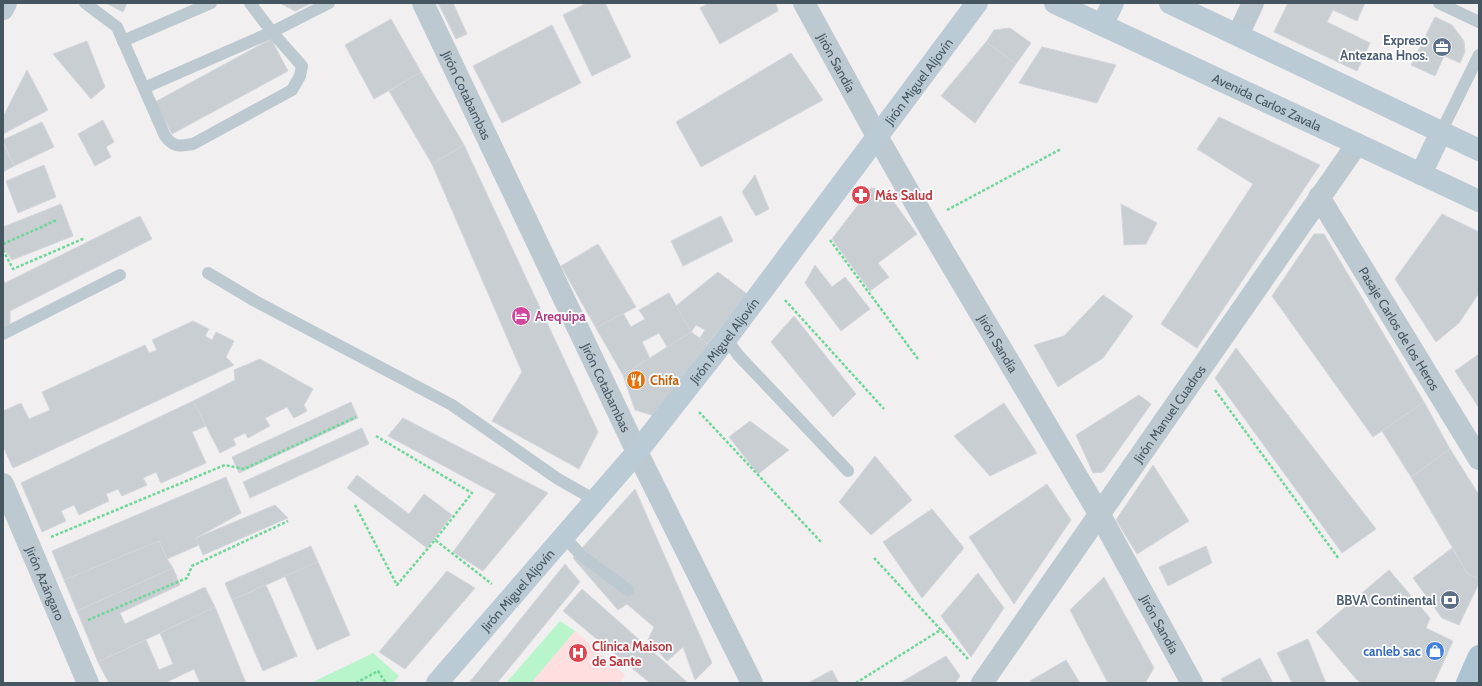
<svg xmlns="http://www.w3.org/2000/svg" width="1482" height="686" font-family="Cabin,sans-serif">
	<style>
		.medical { fill: #fedede }
		.green { fill: #b9f5ca }
		.building { fill: #c9ced3; stroke: #d3d6dc }
		.lines { fill: none; stroke-linecap: round; stroke-linejoin: round }
		.path { stroke: #6dd798; stroke-width: 2.5; stroke-dasharray: 3 2; stroke-linecap: butt }
		.lane { stroke: #bcc9d1; stroke-width: 12 }
		.street { stroke: #bcc9d1; stroke-width: 22 }
		.secondary { stroke: #bbcbd6; stroke-width: 22 }
		.primary { stroke: #acc3d2; stroke-width: 22 }
		.labels { text-anchor: middle; stroke-width: 3.5; stroke-linejoin: round; paint-order: stroke }
		.service-label { font-size: 13px; font-weight: bold; fill: #4e5e75; stroke: #fff; text-anchor: end }
		.street-label { font-size: 13px; fill: #455660; stroke: #fff }
		.health-label { font-size: 13px; font-weight: bold; fill: #be3a42; stroke: #fff; text-anchor: start }
		.hotel-label { font-size: 13px; font-weight: bold; fill: #b23c85; stroke: #fff; text-anchor: start }
		.food-label { font-size: 13px; font-weight: bold; fill: #c56008; stroke: #fff; text-anchor: start }
		.shop-label { font-size: 13px; font-weight: bold; fill: #366cbe; stroke: #fff; text-anchor: end }
	</style>
	<rect width="100%" height="100%" fill="#f2eff0"/>
	<!-- medical -->
	<polygon class="medical" points="575,631 625,675 619,683 531,683"/>
	<!-- green -->
	<g class="green">
		<polygon points="560,621 575,631 531,683 506,683"/>
		<polygon points="373,653 399,676 393,683 311,683"/>
	</g>
	<!-- building -->
	<g class="building">
		<polygon points="106,3 127,3 123,12"/>
		<polygon points="280,3 312,3 295,11"/>
		<polygon points="438,3 453,3 467,34 456,39"/>
		<polygon points="587,3 605,3 631,57 592,76 563,15"/>
		<polygon points="709,3 776,3 778,11 720,44 700,8"/>
		<polygon points="1288,3 1365,3 1357,21 1333,10 1327,22 1370,43 1357,71 1274,32"/>
		<polygon points="1435,17 1452,25 1464,41 1465,52 1460,63 1444,56 1435,76 1411,65"/>
		<polygon points="391,19 421,72 374,99 345,45"/>
		<polygon points="552,25 581,83 502,123 473,66"/>
		<polygon points="1010,28 1031,43 1016,64 986,42 994,30"/>
		<polygon points="271,39 288,71 172,134 155,102"/>
		<polygon points="87,41 105,87 91,99 53,54"/>
		<polygon points="986,42 1016,64 975,123 941,96"/>
		<polygon points="1042,47 1116,65 1097,103 1019,83"/>
		<polygon points="791,53 823,100 701,167 676,122"/>
		<polygon points="27,70 48,110 3,134 3,117"/>
		<polygon points="421,72 464,145 432,164 389,91"/>
		<polygon points="1219,117 1320,165 1197,348 1161,324 1253,184 1197,149"/>
		<polygon points="103,120 114,142 106,147 111,157 95,166 78,134"/>
		<polygon points="42,122 54,147 14,166 3,140"/>
		<polygon points="3,143 14,166 3,172"/>
		<polygon points="464,145 598,432 579,469 492,421 522,372 432,164"/>
		<polygon points="44,165 56,197 18,213 6,181"/>
		<polygon points="755,175 769,209 756,216 742,192"/>
		<polygon points="871,188 885,190 917,234 878,263 889,277 870,291 832,239"/>
		<polygon points="61,204 73,236 12,260 3,248 3,227"/>
		<polygon points="1121,204 1157,223 1146,244 1124,245"/>
		<polygon points="1442,214 1479,232 1479,293 1459,323 1436,342 1395,279"/>
		<polygon points="140,216 152,239 10,311 10,324 3,328 3,279 5,283"/>
		<polygon points="721,216 733,241 683,266 671,241"/>
		<polygon points="1314,234 1324,234 1424,402 1373,437 1272,296"/>
		<polygon points="598,244 636,307 596,328 561,266"/>
		<polygon points="815,265 832,287 845,277 870,309 841,331 805,283"/>
		<polygon points="718,272 747,294 708,344 700,338 705,330 696,325 691,332 676,306"/>
		<polygon points="669,293 691,332 667,347 659,333 642,342 650,358 623,375 596,328 623,313 631,327 645,319 639,310"/>
		<polygon points="1103,295 1133,316 1103,358 1058,387 1034,345 1064,336"/>
		<polygon points="794,316 856,394 833,417 771,342"/>
		<polygon points="193,321 209,329 205,336 212,340 216,332 234,341 226,357 234,365 13,468 3,446 3,411 21,403 29,419 50,410 42,392 145,345 149,353 157,350 152,340"/>
		<polygon points="691,332 708,344 655,416 635,410 623,375"/>
		<polygon points="1236,348 1376,529 1342,553 1215,378"/>
		<polygon points="1479,354 1479,408 1455,371"/>
		<polygon points="260,359 313,389 304,405 307,411 294,418 287,407 265,418 270,426 248,438 245,433 233,439 236,445 220,453 193,401 235,380 234,370"/>
		<polygon points="1139,395 1151,404 1103,472 1093,473 1076,435"/>
		<polygon points="193,401 206,426 192,432 206,463 161,483 156,472 143,478 147,485 122,496 118,489 106,494 109,501 79,515 74,505 61,511 66,521 42,532 21,483"/>
		<polygon points="351,402 358,418 239,473 232,457"/>
		<polygon points="1424,402 1450,449 1411,477 1382,431"/>
		<polygon points="1004,403 1037,453 990,476 954,436"/>
		<polygon points="403,418 548,493 483,571 453,552 496,494 388,436"/>
		<polygon points="750,421 789,450 758,474 729,437"/>
		<polygon points="362,428 369,444 250,498 243,482"/>
		<polygon points="1450,449 1479,495 1479,579 1468,574 1411,477"/>
		<polygon points="875,456 912,500 871,535 839,502"/>
		<polygon points="1153,465 1189,521 1137,554 1116,520"/>
		<polygon points="357,475 409,514 424,494 452,515 427,548 347,488"/>
		<polygon points="226,477 241,513 196,538 199,545 167,559 159,541 64,580 52,551"/>
		<polygon points="1047,484 1071,520 1014,604 969,537"/>
		<polygon points="635,489 712,663 695,680 683,647 667,661 648,640 654,627 627,604 618,610 573,558"/>
		<polygon points="275,505 288,518 203,555 196,538"/>
		<polygon points="932,509 964,548 922,598 883,542"/>
		<polygon points="159,541 167,559 173,568 77,611 64,580"/>
		<polygon points="311,546 318,562 232,600 225,583"/>
		<polygon points="1206,546 1212,563 1168,586 1159,567"/>
		<polygon points="1452,548 1468,574 1479,579 1479,583 1459,625 1442,618 1413,578"/>
		<polygon points="318,562 350,635 317,650 285,576"/>
		<polygon points="565,564 580,582 497,683 469,683"/>
		<polygon points="173,568 180,585 120,613 125,624 205,587 215,607 98,662 77,611"/>
		<polygon points="1389,570 1430,618 1426,628 1453,641 1434,683 1363,683 1357,680 1316,632"/>
		<polygon points="447,571 475,588 405,669 379,652"/>
		<polygon points="978,573 1004,608 971,657 941,616"/>
		<polygon points="1104,577 1154,668 1145,683 1108,683 1070,610"/>
		<polygon points="266,585 297,656 263,671 232,600"/>
		<polygon points="582,589 687,682 686,683 650,683 563,611"/>
		<polygon points="215,607 246,683 200,683 194,669 165,683 109,683 98,662 146,640 159,670 173,664 160,633"/>
		<polygon points="1308,639 1326,683 1292,683 1277,653"/>
		<polygon points="946,656 960,676 955,683 900,683"/>
		<polygon points="1260,658 1273,683 1223,683 1221,679"/>
		<polygon points="1066,660 1080,683 1031,683 1030,681"/>
		<polygon points="832,670 839,683 808,683"/>
	</g>
	<g class="lines">
		<!-- path -->
		<g class="path">
			<polyline points="947,210 1061,149"/>
			<polyline points="830,240 918,359"/>
			<polyline points="3,244 57,220"/>
			<polyline points="3,250 13,269 85,238"/>
			<polyline points="785,300 884,409"/>
			<polyline points="1215,390 1339,559"/>
			<polyline points="699,412 822,543"/>
			<polyline points="376,436 472,493 435,540"/>
			<polyline points="355,505 397,585 435,540 492,584"/>
			<polyline points="51,537 225,465 244,469 356,417"/>
			<polyline points="874,558 969,660"/>
			<polyline points="88,620 187,578 192,566 288,521"/>
			<polyline points="356,683 378,671 386,683"/>
			<polyline points="856,683 942,629"/>
		</g>
		<!-- lane -->
		<g class="lane">
			<path d="M85,3L117,27L165,136C174,148 179,146 193,144L292,90L300,76L302,66L272,32L250,3"/>
			<polyline points="1439,3 1479,22"/>
			<polyline points="123,41 211,3"/>
			<polyline points="144,88 272,32 329,3"/>
			<polyline points="1441,132 1479,55"/>
			<polyline points="208,273 255,301 452,405 558,479 595,500"/>
			<polyline points="3,334 120,275"/>
			<polyline points="726,339 739,356 848,471"/>
			<polyline points="564,537 582,556 628,590"/>
		</g>
		<!-- street -->
		<g class="street">
			<path id="s1" d="M423,3L637,452L752,683"/>
			<path id="s2" d="M804,3L878,138L926,222L1100,515L1192,683"/>
			<polyline points="1238,35 1253,3"/>
			<path id="s3" d="M1319,197L1479,459"/>
			<path id="s4" d="M3,484L88,683"/>
			<path id="s5" d="M982,683L1357,144"/>
		</g>
		<!-- secondary -->
		<g class="secondary">
			<path id="s6" d="M1055,3L1479,201"/>
			<polyline points="1170,3 1479,150"/>
			<polyline points="3,9 6,3"/>
			<polyline points="1102,25 1113,3"/>
			<polyline points="1421,174 1441,132"/>
			<path id="s7" d="M437,683L637,452L726,339L977,3"/>
		</g>
		<!-- primary -->
		<polyline class="primary" points="1467,683 1479,656"/>
	</g>
	<!-- icons -->
	<defs>
		<symbol id="office-disc" viewBox="-11 -11 22 22"><circle r="9.5" fill="#5c6f8a" stroke="#fff"/><path d="M-6-3h4V-5.5h4V-3h4V5H-6ZM-1-4.5V-3h2v-1.5ZM-6 0V1H6V0Z" fill="#fff"/></symbol>
		<symbol id="pharmacy-disc" viewBox="-11 -11 22 22"><circle r="9.5" fill="#e0444e" stroke="#fff"/><path d="M-2-6h4v4h4v4h-4v4h-4v-4h-4v-4h4Z" fill="#fff"/></symbol>
		<symbol id="hotel-disc" viewBox="-11 -11 22 22"><circle r="9.5" fill="#d1479c" stroke="#fff"/><path d="M-6-4.5h1.5V1H6V5H4.5V3h-9V5H-6ZM-4 0a1.8 1.8 0 1 1 3.6 0ZM.5 0V-2.5h3Q6-2.5 6 0Z" fill="#fff"/></symbol>
		<symbol id="restaurant-disc" viewBox="-11 -11 22 22"><circle r="9.5" fill="#e8710a" stroke="#fff"/><path d="M-5-6h1v4h1v-4h1v4h1v-4h1v5L-1.5 .5V6h-2V.5L-5-1ZM5-6V6H3V1.5H1.5Q1.5-4 5-6Z" fill="#fff"/></symbol>
		<symbol id="bank-disc" viewBox="-11 -11 22 22"><circle r="9.5" fill="#5c6f8a" stroke="#fff"/><path d="M-6-4H6V4H-6ZM0-2.3a2.3 2.3 0 1 0 0 4.6a2.3 2.3 0 1 0 0-4.6Z" fill="#fff"/></symbol>
		<symbol id="shop-disc" viewBox="-11 -11 22 22"><circle r="9.5" fill="#3f7fe0" stroke="#fff"/><path d="M-5-2.5h2.3a2.7 3.5 0 0 1 5.4 0H5L5.5 6h-11ZM-1.5-2.5h3a1.5 2.3 0 0 0-3 0Z" fill="#fff"/></symbol>
		<symbol id="hospital-disc" viewBox="-11 -11 22 22"><circle r="9.5" fill="#e0444e" stroke="#fff"/><path d="M-5-5h3v3.5h4V-5h3V5h-3V1.5h-4V5h-3Z" fill="#fff"/></symbol>
	</defs>
	<g fill-rule="evenodd">
		<use href="#office-disc" x="1431" y="36" width="22" height="22"/>
		<use href="#pharmacy-disc" x="850" y="184" width="22" height="22"/>
		<use href="#hotel-disc" x="510" y="305" width="22" height="22"/>
		<use href="#restaurant-disc" x="625" y="369" width="22" height="22"/>
		<use href="#bank-disc" x="1439" y="589" width="22" height="22"/>
		<use href="#shop-disc" x="1424" y="640" width="22" height="22"/>
		<use href="#hospital-disc" x="567" y="642" width="22" height="22"/>
	</g>
	<g class="labels">
		<!-- service labels -->
		<g class="service-label">
			<text x="1428" y="45">Expreso<tspan x="1428" dy="15">Antezana Hnos.</tspan></text>
			<text x="1436" y="605">BBVA Continental</text>
		</g>
		<!-- street labels -->
		<g class="street-label">
			<text dy="5" stroke="none"><textPath href="#s2" startOffset="68">Jirón Sandía</textPath></text>
			<text dy="5" stroke="none"><textPath href="#s7" startOffset="771">Jirón Miguel Aljovín</textPath></text>
			<text dy="5" stroke="none"><textPath href="#s1" startOffset="102">Jirón Cotabambas</textPath></text>
			<text dy="5" stroke="none"><textPath href="#s6" startOffset="234">Avenida Carlos Zavala</textPath></text>
			<text dy="5" stroke="none"><textPath href="#s3" startOffset="154">Pasaje Carlos de los Heros</textPath></text>
			<text dy="5" stroke="none"><textPath href="#s7" startOffset="447">Jirón Miguel Aljovín</textPath></text>
			<text dy="5" stroke="none"><textPath href="#s2" startOffset="392">Jirón Sandía</textPath></text>
			<text dy="5" stroke="none"><textPath href="#s1" startOffset="426">Jirón Cotabambas</textPath></text>
			<text dy="5" stroke="none"><textPath href="#s5" startOffset="328">Jirón Manuel Cuadros</textPath></text>
			<text dy="5" stroke="none"><textPath href="#s4" startOffset="108">Jirón Azángaro</textPath></text>
			<text dy="5" stroke="none"><textPath href="#s7" startOffset="123">Jirón Miguel Aljovín</textPath></text>
			<text dy="5" stroke="none"><textPath href="#s2" startOffset="716">Jirón Sandía</textPath></text>
		</g>
		<!-- health labels -->
		<g class="health-label">
			<text x="875" y="200">Más Salud</text>
			<text x="592" y="651">Clínica Maison<tspan x="592" dy="15">de Sante</tspan></text>
		</g>
		<!-- hotel labels -->
		<g class="hotel-label">
			<text x="535" y="321">Arequipa</text>
		</g>
		<!-- food labels -->
		<g class="food-label">
			<text x="650" y="385">Chifa</text>
		</g>
		<!-- shop labels -->
		<g class="shop-label">
			<text x="1421" y="656">canleb sac</text>
		</g>
	</g>
	<!-- border -->
	<rect width="1482" height="686" fill="none" stroke="#455660" stroke-width="8"/>
</svg>
